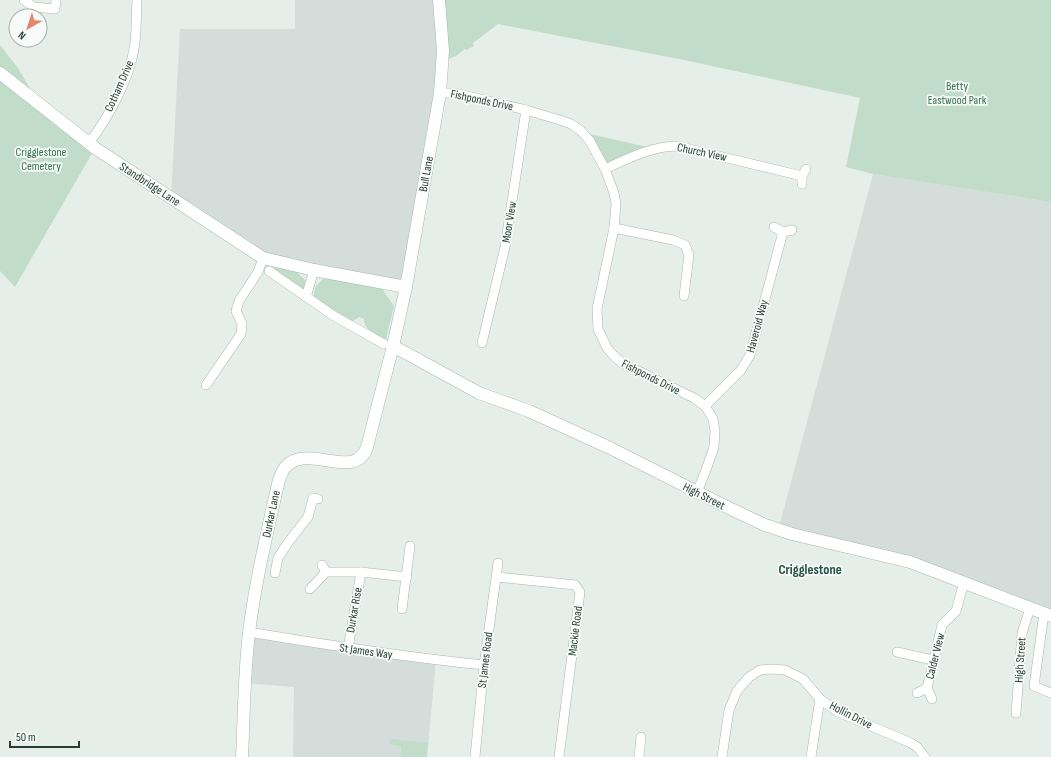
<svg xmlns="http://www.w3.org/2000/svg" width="1051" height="757" font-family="'Sofia Sans Condensed',sans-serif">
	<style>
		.built { fill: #d4ddd9 }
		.green { fill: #c1dcc8 }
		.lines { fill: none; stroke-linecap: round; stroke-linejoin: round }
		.street-casing { stroke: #a9b6b1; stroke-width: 10 }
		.secondary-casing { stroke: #a5b8b1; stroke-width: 13 }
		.street { stroke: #fff; stroke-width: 9 }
		.secondary { stroke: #fff; stroke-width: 12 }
		.labels { text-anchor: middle; stroke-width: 3.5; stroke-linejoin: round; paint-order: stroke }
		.street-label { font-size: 12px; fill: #263e37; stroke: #f6faf8 }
		.park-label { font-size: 12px; fill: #34724a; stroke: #f6faf8 }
		.quarter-label { font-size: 14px; font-weight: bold; fill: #244f43; stroke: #f6faf8 }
	</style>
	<rect width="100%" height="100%" fill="#e6eeea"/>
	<!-- built -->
	<g class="built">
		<polygon points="295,0 439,0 443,51 406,287 263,258 171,198 180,29 295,29"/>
		<polygon points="873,174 1051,202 1051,616 964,582 778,531"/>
		<polygon points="249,632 436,660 427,757 293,757 294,687 244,683"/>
	</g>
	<!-- green -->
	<g class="green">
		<polygon points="439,0 1051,0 1051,202 873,174 846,167 860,98 684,60 498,24 473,43 474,46 466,50 465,49 456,56 441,62"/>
		<polygon points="0,45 18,68 39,104 95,148 15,287 0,271"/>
		<polygon points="585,133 652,148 606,167"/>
		<polygon points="275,267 297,272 304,279 307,284 305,290 301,290 274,269"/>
		<path d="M330,278L382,289L394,306L386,340C377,335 364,331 364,319L359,317L353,321L349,320L316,300L314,296L315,287L323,279Z"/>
		<polygon points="391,739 428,743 427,757 401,757 401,746 389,744"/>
	</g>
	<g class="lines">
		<defs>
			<g id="street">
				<polyline points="24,0 34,7 55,9 56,0"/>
				<polyline points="440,93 454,93 526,110 560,120 571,124 581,131 590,141 605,169 614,193 616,204 614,228 597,309 598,329 607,348 614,356 622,363 694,398 705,406 713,419 715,431 714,447 706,470 697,492"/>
				<path d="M89,143C108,118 129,80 134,49C137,33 136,16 137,0"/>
				<path d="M605,169C627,159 652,146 677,146L802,176"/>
				<polyline points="802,184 802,176 806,169"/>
				<polyline points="774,227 783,232 792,230"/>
				<polyline points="614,228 673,240 685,245 689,255 684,296"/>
				<polyline points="269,271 334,316 384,344"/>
				<polyline points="306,297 314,270"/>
				<polyline points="482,343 505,247 526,110"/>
				<polyline points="206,385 241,334 242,324 236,311 239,301 258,272 263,258"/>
				<polyline points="705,406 741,370 750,355 783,232"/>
				<polyline points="326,572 361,572 407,577"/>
				<polyline points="275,573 278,558 287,544 308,517 313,498 318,499"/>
				<polyline points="497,577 575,585 580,592 559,757"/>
				<polyline points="310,589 326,572 322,565"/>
				<polyline points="402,609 410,546"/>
				<polyline points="1044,613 1034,686 1051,693"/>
				<path d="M249,632C327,645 405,657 484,665"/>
				<polyline points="348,648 361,572"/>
				<polyline points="897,652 933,660"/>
				<polyline points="927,688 942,625 956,611 964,582"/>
				<polyline points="917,693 927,688 932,699"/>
				<polyline points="1016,713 1022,633 1030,608"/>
				<polyline points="475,757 484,665 498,563"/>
				<polyline points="639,757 641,737"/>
				<polyline points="722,757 729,710 737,691 749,677 760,670 772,669 785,670 803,679 820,699 838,712 911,743 917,747 925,757"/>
				<polyline points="811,757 820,699"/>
			</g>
			<g id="secondary">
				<polyline points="0,73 95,148 263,258 314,270 406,287"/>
				<polyline points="393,346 479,393 529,411 610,448 731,509 765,525 792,534 910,562 1051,616"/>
				<path d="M242,757C244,716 244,674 249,633C255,583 267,533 278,484C280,476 283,467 290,463C313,447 356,480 367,447L393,346L406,287L440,93L443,51L439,0"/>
			</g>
		</defs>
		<!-- street casing -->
		<use href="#street" class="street-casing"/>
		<!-- secondary casing -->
		<use href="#secondary" class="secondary-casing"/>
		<!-- street -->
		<use href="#street" class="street"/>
		<!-- secondary -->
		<use href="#secondary" class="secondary"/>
	</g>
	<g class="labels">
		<!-- street labels -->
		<g class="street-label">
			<text transform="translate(119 86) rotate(-66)" y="4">Cotham Drive</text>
			<text transform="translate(482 100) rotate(12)" y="4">Fishponds Drive</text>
			<text transform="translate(702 152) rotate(12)" y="4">Church View</text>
			<text transform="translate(426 174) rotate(-80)" y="4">Bull Lane</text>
			<text transform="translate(150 184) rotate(33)" y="4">Standbridge Lane</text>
			<text transform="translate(509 222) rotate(-81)" y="4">Moor View</text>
			<text transform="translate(757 326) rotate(-75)" y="4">Haveroid Way</text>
			<text transform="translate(651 377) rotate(27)" y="4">Fishponds Drive</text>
			<text transform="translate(704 496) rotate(27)" y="4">High Street</text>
			<text transform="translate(271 514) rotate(-78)" y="4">Durkar Lane</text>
			<text transform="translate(354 610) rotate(-80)" y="4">Durkar Rise</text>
			<text transform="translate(575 631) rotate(-83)" y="4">Mackie Road</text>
			<text transform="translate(366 651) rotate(8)" y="4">St James Way</text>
			<text transform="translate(935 656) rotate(-76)" y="4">Calder View</text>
			<text transform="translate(485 660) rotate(-83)" y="4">St James Road</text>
			<text transform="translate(1020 660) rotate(-86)" y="4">High Street</text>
			<text transform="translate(851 715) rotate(27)" y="4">Hollin Drive</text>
		</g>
		<!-- park labels -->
		<g class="park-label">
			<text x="957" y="90">Betty<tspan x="957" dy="14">Eastwood Park</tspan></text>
			<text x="41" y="156">Crigglestone<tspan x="41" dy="14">Cemetery</tspan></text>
		</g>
		<!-- quarter labels -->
		<g class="quarter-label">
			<text x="810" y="574">Crigglestone</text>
		</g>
	</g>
	<!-- north arrow -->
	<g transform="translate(28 28) rotate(219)"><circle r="19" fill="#f6faf8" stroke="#a3afab"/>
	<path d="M0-3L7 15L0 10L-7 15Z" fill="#e5866c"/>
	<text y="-6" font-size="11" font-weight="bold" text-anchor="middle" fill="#263e37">N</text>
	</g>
	<!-- scale -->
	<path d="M10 741v6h69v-6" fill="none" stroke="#263e37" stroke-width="2"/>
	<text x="16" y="741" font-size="12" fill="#263e37" stroke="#f6faf8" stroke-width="3" paint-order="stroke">50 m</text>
</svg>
